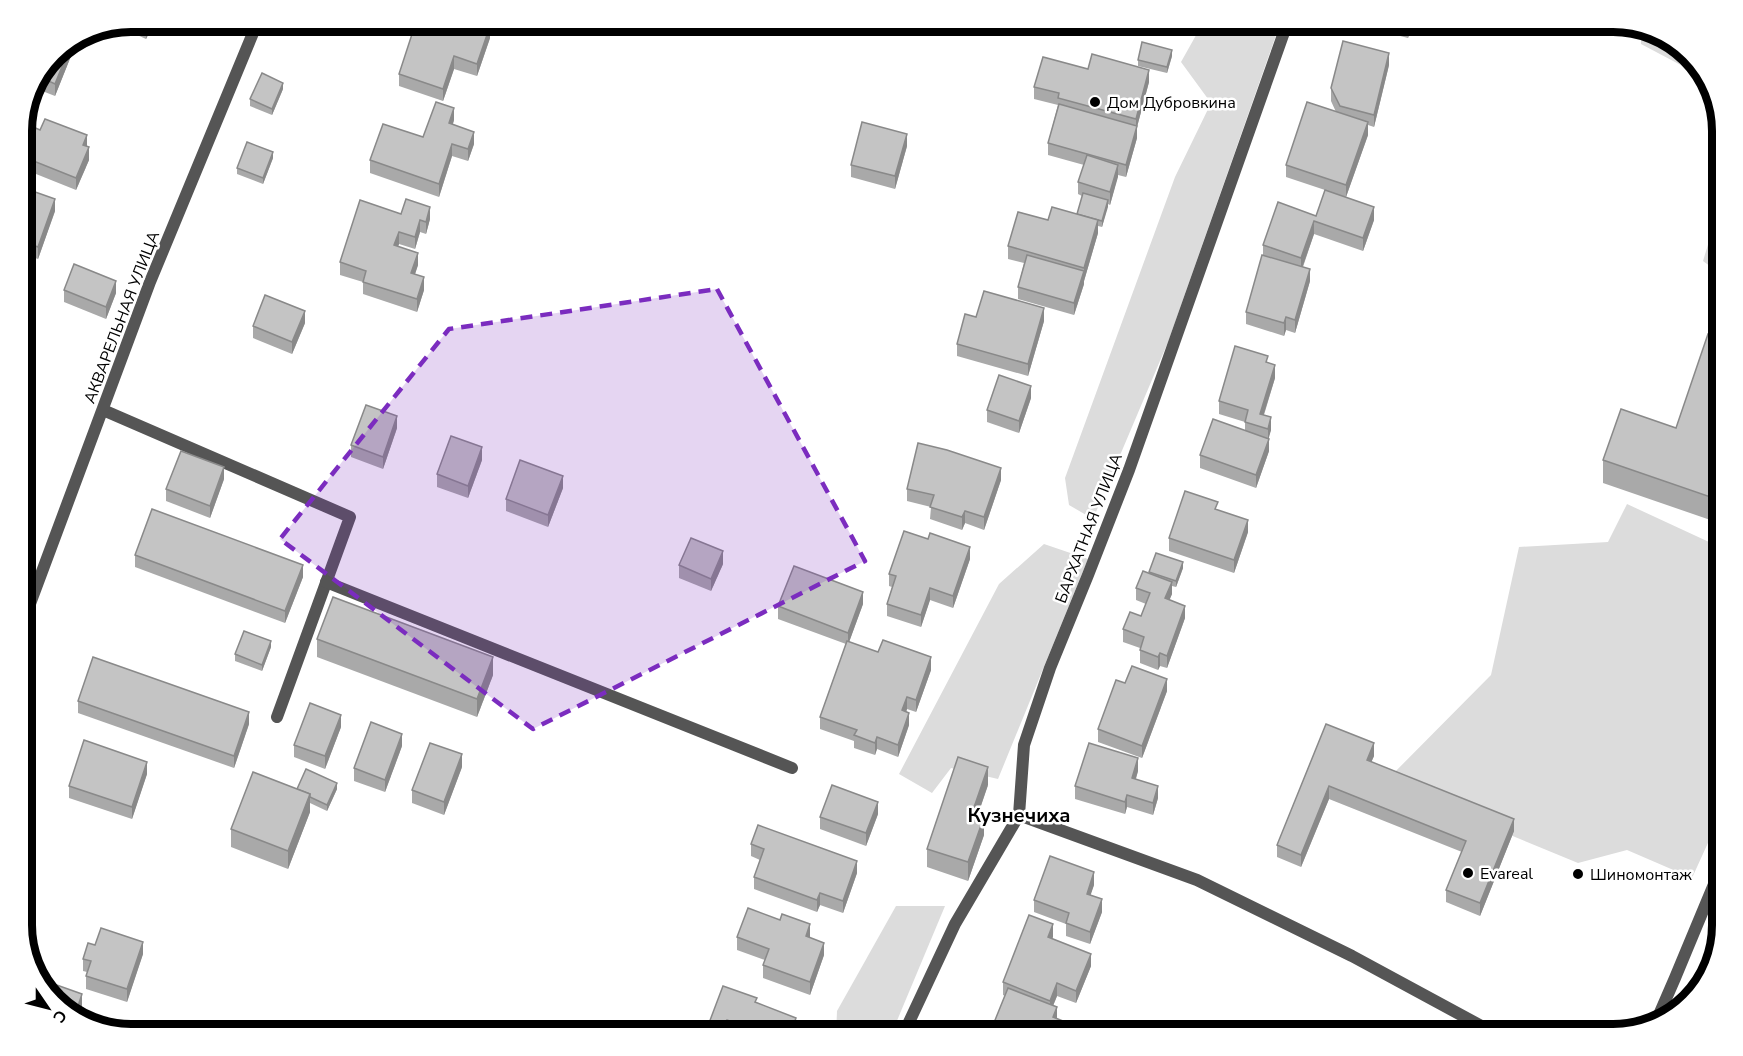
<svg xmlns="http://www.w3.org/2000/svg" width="1743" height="1056" font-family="'Nunito Sans',sans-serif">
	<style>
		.green { fill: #dcdcdc }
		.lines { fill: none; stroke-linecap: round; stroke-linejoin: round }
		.street { stroke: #555; stroke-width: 12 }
		.wall { fill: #a9a9a9 }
		.shaded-wall { fill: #898989 }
		.building { fill: #c4c4c4; stroke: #898989; stroke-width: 1.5 }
		.marked { fill: #7b2cbf; fill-opacity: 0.2; stroke: #7b2cbf; stroke-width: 4.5; stroke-dasharray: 12 8; stroke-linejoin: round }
		.poi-dot { fill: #000; stroke: #fff; stroke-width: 2 }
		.labels { text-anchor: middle; stroke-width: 5; stroke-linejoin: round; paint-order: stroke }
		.poi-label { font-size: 16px; fill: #000; stroke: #fff; text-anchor: start }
		.street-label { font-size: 16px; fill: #000; stroke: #fff }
		.quarter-label { font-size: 20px; font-weight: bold; fill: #000; stroke: #fff }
		.rim { fill: none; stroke: #000; stroke-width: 8 }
	</style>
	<rect width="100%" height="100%" fill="#fff"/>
	<!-- green -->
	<g class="green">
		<polygon points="1204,21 1281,21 1168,342 1093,519 1069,505 1065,478 1175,177 1211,103 1181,62"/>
		<polygon points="1641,29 1667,36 1707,76 1709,80 1641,44"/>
		<polygon points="1722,199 1722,275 1703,261"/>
		<polygon points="1627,504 1722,548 1722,812 1692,878 1627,850 1578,863 1384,783 1491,675 1519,547 1608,542"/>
		<polygon points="1044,544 1088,559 998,779 951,768 932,793 899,774 999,584"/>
		<polygon points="896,906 945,906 891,1035 836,1035 837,1011"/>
	</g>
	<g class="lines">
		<!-- street -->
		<g class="street">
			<polyline points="103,410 350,517 277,717"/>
			<polyline points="326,582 792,768"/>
			<polyline points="21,628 150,282 258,21"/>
			<polyline points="1019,815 1197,880 1352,956 1498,1035"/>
			<polyline points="1655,1024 1675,978 1722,865"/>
			<polyline points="903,1035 955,924 1019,815 1024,745 1050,668 1088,575 1129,470 1288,21"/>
		</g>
	</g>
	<!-- wall -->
	<g class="wall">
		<polygon points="131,21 155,21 146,39 113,24"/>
		<polygon points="1341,21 1413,21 1408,38"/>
		<polygon points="477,22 490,38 477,76 454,69 443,101 399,86 399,74 434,32"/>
		<polygon points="53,53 71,56 55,96 37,89"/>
		<polygon points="1172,56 1167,73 1138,66 1138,60"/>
		<polygon points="1389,65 1374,127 1368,125 1368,135 1346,197 1374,220 1363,251 1314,234 1303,267 1310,281 1295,333 1286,330 1284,336 1246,324 1246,312 1263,255 1263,245 1316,216 1325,190 1286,177 1286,165 1336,112 1331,101 1331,88"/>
		<polygon points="1088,69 1149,82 1137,127 1137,138 1126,177 1118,175 1110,205 1108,204 1102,227 1098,226 1098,233 1084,281 1084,284 1074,315 1018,299 1018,287 1024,263 1008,259 1008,246 1048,220 1077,214 1082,196 1078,194 1078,182 1084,165 1048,155 1048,143 1058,105 1034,99 1034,87"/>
		<polygon points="283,89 272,115 250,106 250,99"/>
		<polygon points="454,120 453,124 474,144 468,161 452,156 439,197 370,173 370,160 423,137"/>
		<polygon points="907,146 895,189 851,177 851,165"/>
		<polygon points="87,147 89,160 76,190 21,168 21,151"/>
		<polygon points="273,158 263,184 237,174 237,168"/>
		<polygon points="21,187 55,211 38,259 21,253"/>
		<polygon points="401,214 430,219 426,234 420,232 415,249 399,244 398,246 418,265 415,274 424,290 417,312 363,294 363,282 340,275 340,262"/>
		<polygon points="64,290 116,293 106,319 64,302"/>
		<polygon points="976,317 1044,321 1028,376 957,356 957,344"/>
		<polygon points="305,323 292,354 253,338 253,326"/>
		<polygon points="1722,338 1722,524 1603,483 1603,460 1676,428"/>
		<polygon points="1268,363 1275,378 1264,415 1271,430 1268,438 1269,451 1256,488 1200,468 1200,455 1245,430 1245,422 1219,414 1219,401"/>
		<polygon points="1031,398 1019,433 987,422 987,410"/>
		<polygon points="397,428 383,469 351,457 351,445"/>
		<polygon points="482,460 468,498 437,487 437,474"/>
		<polygon points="224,479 210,518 166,501 166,489"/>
		<polygon points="1001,480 984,530 965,523 962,530 930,519 931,507 907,501 907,489"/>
		<polygon points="563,488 548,527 506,511 506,499"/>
		<polygon points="1248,532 1234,573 1169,551 1169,538"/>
		<polygon points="928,539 970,559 953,608 930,600 921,627 887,616 887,604 892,587 889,586 889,574"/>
		<polygon points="135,555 303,577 285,623 135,567"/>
		<polygon points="723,564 711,591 679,578 679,565"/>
		<polygon points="1183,568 1176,587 1172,586 1172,594 1169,600 1185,618 1167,668 1160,666 1158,670 1140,663 1140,648 1123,642 1123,629 1141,616 1146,604 1136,600 1136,588 1149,573 1149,572"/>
		<polygon points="863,604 849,642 931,670 916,712 907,709 906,712 909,725 898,757 877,749 875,755 854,748 854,741 820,729 820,717 846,644 778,619 778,606"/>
		<polygon points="317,639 493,675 477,717 317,657"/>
		<polygon points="271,647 262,671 235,661 235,654"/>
		<polygon points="1125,683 1167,691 1142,758 1098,742 1098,729"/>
		<polygon points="78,701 249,724 234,768 78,713"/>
		<polygon points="1326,724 1374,756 1371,762 1514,831 1480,916 1446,902 1446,890 1462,852 1329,799 1301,867 1277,857 1277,845"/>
		<polygon points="341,727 325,769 294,757 294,745"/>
		<polygon points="402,746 385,792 354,781 354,768"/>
		<polygon points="462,767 444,815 412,803 412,790"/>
		<polygon points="1138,771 1136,779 1158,798 1153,815 1127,807 1125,814 1075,799 1075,786"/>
		<polygon points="147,774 132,819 69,798 69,786"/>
		<polygon points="988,785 978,815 984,835 968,881 927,867 927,849"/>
		<polygon points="297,789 337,789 327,811 310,803 310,812 288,869 231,847 231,829"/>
		<polygon points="878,814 866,846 820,829 820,817"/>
		<polygon points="751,844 857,873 843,913 820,905 817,912 754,889 754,877 760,860 751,856"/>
		<polygon points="1094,885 1090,895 1102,912 1090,944 1066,936 1066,924 1034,912 1034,900"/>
		<polygon points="737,937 810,937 824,955 810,995 763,978 763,965 765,960 737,950"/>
		<polygon points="1053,937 1052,939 1091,966 1076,1003 1057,996 1053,1006 1057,1018 1080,1035 1003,995 1003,982"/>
		<polygon points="95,945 143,954 127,1002 86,989 86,976 87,972 83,971 83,959"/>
		<polygon points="757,1003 796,1030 794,1035 733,1035 727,1033 726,1035 709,1035 709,1023"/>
	</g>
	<!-- shaded-wall -->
	<g class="shaded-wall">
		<polygon points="149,21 155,21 146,39 146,27"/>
		<polygon points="1410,21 1413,21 1408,38 1408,26"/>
		<polygon points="490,26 490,38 477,76 477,64"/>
		<polygon points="71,44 71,56 55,96 55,84"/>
		<polygon points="1172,50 1172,56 1167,73 1167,67"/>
		<polygon points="1389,53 1389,65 1374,127 1374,115"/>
		<polygon points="454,56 454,69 443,101 443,89"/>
		<polygon points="1149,70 1149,82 1137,127 1137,138 1126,177 1126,165 1136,130 1136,119"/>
		<polygon points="283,83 283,89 272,115 272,109"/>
		<polygon points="454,108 454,120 449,135 449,123"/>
		<polygon points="1368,122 1368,135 1346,197 1346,185"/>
		<polygon points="474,132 474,144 468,161 468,149"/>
		<polygon points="907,134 907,146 895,189 895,176"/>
		<polygon points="87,135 87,148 83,145"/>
		<polygon points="452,144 452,156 439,197 439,184"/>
		<polygon points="89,147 89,160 76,190 76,178"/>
		<polygon points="273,152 273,158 263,184 263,178"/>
		<polygon points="1118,165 1118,177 1110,205 1110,192"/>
		<polygon points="55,199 55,211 38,259 38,247"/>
		<polygon points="1108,200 1108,207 1102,227 1102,221"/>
		<polygon points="430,207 430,219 426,234 426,222"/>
		<polygon points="1374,207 1374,220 1363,251 1363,238"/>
		<polygon points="420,220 420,232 415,249 415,237"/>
		<polygon points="1098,220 1098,233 1084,281 1084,268"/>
		<polygon points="1314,221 1314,234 1301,271 1301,258"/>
		<polygon points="399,232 399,244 394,257 394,245"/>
		<polygon points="418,253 418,265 411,286 411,273"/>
		<polygon points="1310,269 1310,281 1295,333 1295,320"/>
		<polygon points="1084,271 1084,284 1074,315 1074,303"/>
		<polygon points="424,277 424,290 417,312 417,299"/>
		<polygon points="116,281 116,293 106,319 106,307"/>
		<polygon points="1044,308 1044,321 1028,376 1028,364"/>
		<polygon points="305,311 305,323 292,354 292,342"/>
		<polygon points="1286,317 1286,330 1284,336 1284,323"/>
		<polygon points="1275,365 1275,378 1260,426 1260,414"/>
		<polygon points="1031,386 1031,398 1019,433 1019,421"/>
		<polygon points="397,416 397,428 383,469 383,457"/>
		<polygon points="1271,417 1271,430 1268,441 1268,429"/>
		<polygon points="1269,439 1269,451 1256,488 1256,475"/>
		<polygon points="482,447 482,460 468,498 468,486"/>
		<polygon points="224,467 224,479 210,518 210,506"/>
		<polygon points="1001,468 1001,480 984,530 984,517"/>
		<polygon points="563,476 563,488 548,527 548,515"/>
		<polygon points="965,511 965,523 962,530 962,517"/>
		<polygon points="1248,520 1248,532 1234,573 1234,560"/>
		<polygon points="970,547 970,559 953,608 953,596"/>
		<polygon points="723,551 723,564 711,591 711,579"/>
		<polygon points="1183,562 1183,568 1176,587 1176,581"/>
		<polygon points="303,565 303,577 285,623 285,611"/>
		<polygon points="1172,582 1172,594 1165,611 1165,598"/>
		<polygon points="930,588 930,600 921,627 921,615"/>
		<polygon points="863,592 863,604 848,645 848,633"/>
		<polygon points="1185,606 1185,618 1167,668 1167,656"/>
		<polygon points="271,641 271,647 262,671 262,665"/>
		<polygon points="1160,653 1160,666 1158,670 1158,657"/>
		<polygon points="493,657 493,675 477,717 477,699"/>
		<polygon points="931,657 931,670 916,712 916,700"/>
		<polygon points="1167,679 1167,691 1142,758 1142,746"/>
		<polygon points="907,697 907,709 902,723 902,710"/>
		<polygon points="249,712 249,724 234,768 234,756"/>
		<polygon points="909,713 909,725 898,757 898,745"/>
		<polygon points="341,715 341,727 325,769 325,756"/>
		<polygon points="402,734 402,746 385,792 385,780"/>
		<polygon points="877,737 877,749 875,755 875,743"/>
		<polygon points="1374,743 1374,756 1367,772 1367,760"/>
		<polygon points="462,754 462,767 444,815 444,802"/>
		<polygon points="1138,758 1138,771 1132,790 1132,778"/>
		<polygon points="147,762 147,774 132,819 132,807"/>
		<polygon points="988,767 988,785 972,831 972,813"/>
		<polygon points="337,783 337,789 327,811 327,805"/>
		<polygon points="1158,786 1158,798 1153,815 1153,803"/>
		<polygon points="1329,786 1329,799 1301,867 1301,855"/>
		<polygon points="310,794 310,812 288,869 288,851"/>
		<polygon points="1127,795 1127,807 1125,814 1125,802"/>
		<polygon points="878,802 878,814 866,846 866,833"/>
		<polygon points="984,817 984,835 968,881 968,862"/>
		<polygon points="1514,819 1514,831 1480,916 1480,903"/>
		<polygon points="857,861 857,873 843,913 843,901"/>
		<polygon points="1094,872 1094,885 1087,906 1087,894"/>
		<polygon points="820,893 820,905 817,912 817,900"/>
		<polygon points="1102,899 1102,912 1090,944 1090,932"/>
		<polygon points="810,924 810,937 806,948 806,936"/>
		<polygon points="1053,924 1053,937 1048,949 1048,937"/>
		<polygon points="143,942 143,954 127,1002 127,989"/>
		<polygon points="824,943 824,955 810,995 810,982"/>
		<polygon points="1091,954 1091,966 1076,1003 1076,991"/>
		<polygon points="1057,983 1057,996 1050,1013 1050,1001"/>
		<polygon points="82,994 82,1006 77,1021 74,1018"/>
		<polygon points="1057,1007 1057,1020 1053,1017"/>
		<polygon points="796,1018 796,1030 794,1035 790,1035"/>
		<polygon points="727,1020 727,1033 726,1035 724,1035 724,1029"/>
	</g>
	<!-- building -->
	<g class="building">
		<polygon points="133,21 149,21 146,27"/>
		<polygon points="438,21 475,21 490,26 477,64 454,56 443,89 399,74 415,25 434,32"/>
		<polygon points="1388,21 1410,21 1408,26"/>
		<polygon points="1343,41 1389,53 1374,115 1340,106 1331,88"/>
		<polygon points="1142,42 1172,50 1167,67 1138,60"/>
		<polygon points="69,43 71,44 55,84 42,78 53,53"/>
		<polygon points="1092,54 1149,70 1136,119 1058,98 1059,93 1034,87 1043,57 1088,69"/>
		<polygon points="262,73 283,83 272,109 250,99"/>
		<polygon points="436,102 454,108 449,123 474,132 468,149 452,144 439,184 370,160 383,124 423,137"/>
		<polygon points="1307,102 1368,122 1346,185 1286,165"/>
		<polygon points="1059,104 1137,126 1126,165 1048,143"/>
		<polygon points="45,119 87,135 83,145 89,147 76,178 21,156 21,151 31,126 40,130"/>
		<polygon points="862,122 907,134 895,176 851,165"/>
		<polygon points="247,142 273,152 263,178 237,168"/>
		<polygon points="1087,155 1118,165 1110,192 1078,182"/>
		<polygon points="21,187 55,199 38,247 21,241"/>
		<polygon points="1325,190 1374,207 1363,238 1314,221 1301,258 1263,245 1278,202 1316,216"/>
		<polygon points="1083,193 1108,200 1102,221 1077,214"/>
		<polygon points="406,199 430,207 426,222 420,220 415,237 399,232 394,245 418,253 411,273 424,277 417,299 363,282 366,271 340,262 360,200 401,214"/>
		<polygon points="1052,207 1098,220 1084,268 1008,246 1018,212 1048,220"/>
		<polygon points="1027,255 1084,271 1074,303 1018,287"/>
		<polygon points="1262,255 1310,269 1295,320 1286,317 1284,323 1246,312"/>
		<polygon points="74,264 116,281 106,307 64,290"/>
		<polygon points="984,291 1044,308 1028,364 957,344 965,314 976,317"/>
		<polygon points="265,295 305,311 292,342 253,326"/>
		<polygon points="1708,334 1722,338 1722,501 1603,460 1621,409 1676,428"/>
		<polygon points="1235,346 1268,356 1266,362 1275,365 1260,414 1271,417 1268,429 1245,422 1248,410 1219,401"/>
		<polygon points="999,375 1031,386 1019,421 987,410"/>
		<polygon points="366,405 397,416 383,457 351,445"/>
		<polygon points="1213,419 1269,439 1256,475 1200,455"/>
		<polygon points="451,436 482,447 468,486 437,474"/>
		<polygon points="918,443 947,450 1001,468 984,517 965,511 962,517 930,507 934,495 907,489"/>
		<polygon points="181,451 224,467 210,506 166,489"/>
		<polygon points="520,460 563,476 548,515 506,499"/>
		<polygon points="1185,491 1218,502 1215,509 1248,520 1234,560 1169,538"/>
		<polygon points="152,509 303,565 285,611 135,555"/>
		<polygon points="904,531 928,539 930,533 970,547 953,596 930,588 921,615 887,604 896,576 889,574"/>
		<polygon points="691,538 723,551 711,579 679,565"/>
		<polygon points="1156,553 1183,562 1176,581 1149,572"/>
		<polygon points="794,566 863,592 848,633 778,606"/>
		<polygon points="1143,571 1172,582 1165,598 1185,606 1167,656 1160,653 1158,657 1140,650 1144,637 1123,629 1130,612 1141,616 1150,593 1136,588"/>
		<polygon points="333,597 493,657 477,699 317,639"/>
		<polygon points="244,631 271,641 262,665 235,654"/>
		<polygon points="883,640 931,657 916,700 907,697 902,710 909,713 898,745 877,737 875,743 854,735 857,730 820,717 847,641 878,652"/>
		<polygon points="93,657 249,712 234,756 78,701"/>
		<polygon points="1132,666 1167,679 1142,746 1098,729 1116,680 1125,683"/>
		<polygon points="310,703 341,715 325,756 294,745"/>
		<polygon points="371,722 402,734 385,780 354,768"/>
		<polygon points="1326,724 1374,743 1367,760 1514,819 1480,903 1446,890 1466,841 1329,786 1301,855 1277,845"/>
		<polygon points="84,740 147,762 132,807 69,786"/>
		<polygon points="430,743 462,754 444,802 412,790"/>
		<polygon points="1089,743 1138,758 1132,778 1158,786 1153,803 1127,795 1125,802 1075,786"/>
		<polygon points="958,757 988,767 972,813 984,817 968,862 927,849"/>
		<polygon points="306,769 337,783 327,805 310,797 310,794 297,789"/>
		<polygon points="253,772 310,794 288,851 231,829"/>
		<polygon points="832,785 878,802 866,833 820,817"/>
		<polygon points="758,825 857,861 843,901 820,893 817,900 754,877 764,849 751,844"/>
		<polygon points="1050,856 1094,872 1087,894 1102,899 1090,932 1066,923 1069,913 1034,900"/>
		<polygon points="748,908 780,920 782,914 810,924 806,936 824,943 810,982 763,965 769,949 737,937"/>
		<polygon points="1029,915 1053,924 1048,937 1091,954 1076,991 1057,983 1050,1001 1003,982"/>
		<polygon points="101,928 143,942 127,989 86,976 91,961 83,959 88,943 95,945"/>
		<polygon points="37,978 82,994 74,1018 36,980"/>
		<polygon points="723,986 757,998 755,1002 796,1018 790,1035 743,1035 746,1027 727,1020 724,1029 709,1023"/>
		<polygon points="1008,988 1057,1007 1053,1017 1080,1028 1077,1035 989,1035"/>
	</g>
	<!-- marked area -->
	<path class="marked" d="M717,289L865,561L533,729L280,539L449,329Z"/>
	<!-- markers -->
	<g class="poi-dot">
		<circle cx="1095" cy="102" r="6"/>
		<circle cx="1468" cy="873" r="6"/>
		<circle cx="1578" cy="874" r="6"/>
	</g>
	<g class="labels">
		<!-- poi labels -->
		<g class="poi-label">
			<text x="1107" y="108">Дом Дубровкина</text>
			<text x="1480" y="879">Evareal</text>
			<text x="1590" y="880">Шиномонтаж</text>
		</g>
		<!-- street labels -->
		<g class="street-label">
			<text transform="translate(121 317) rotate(-69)" y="6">АКВАРЕЛЬНАЯ УЛИЦА</text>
			<text transform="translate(1088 528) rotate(-69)" y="6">БАРХАТНАЯ УЛИЦА</text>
		</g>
		<!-- quarter labels -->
		<g class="quarter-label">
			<text x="1019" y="822">Кузнечиха</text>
		</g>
	</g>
	<!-- crop -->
	<path d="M0 0H1743V1056H0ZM131 32H1613A99 99 0 0 1 1712 131V925A99 99 0 0 1 1613 1024H131A99 99 0 0 1 32 925V131A99 99 0 0 1 131 32Z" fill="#fff" fill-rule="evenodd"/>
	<path class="rim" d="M131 32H1613A99 99 0 0 1 1712 131V925A99 99 0 0 1 1613 1024H131A99 99 0 0 1 32 925V131A99 99 0 0 1 131 32Z"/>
	<!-- north arrow -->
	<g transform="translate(48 1008) rotate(125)" stroke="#ffffff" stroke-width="4.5" paint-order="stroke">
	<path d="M0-4.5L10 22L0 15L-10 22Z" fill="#000000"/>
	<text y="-9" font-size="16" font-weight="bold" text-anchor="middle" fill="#000000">С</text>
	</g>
</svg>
